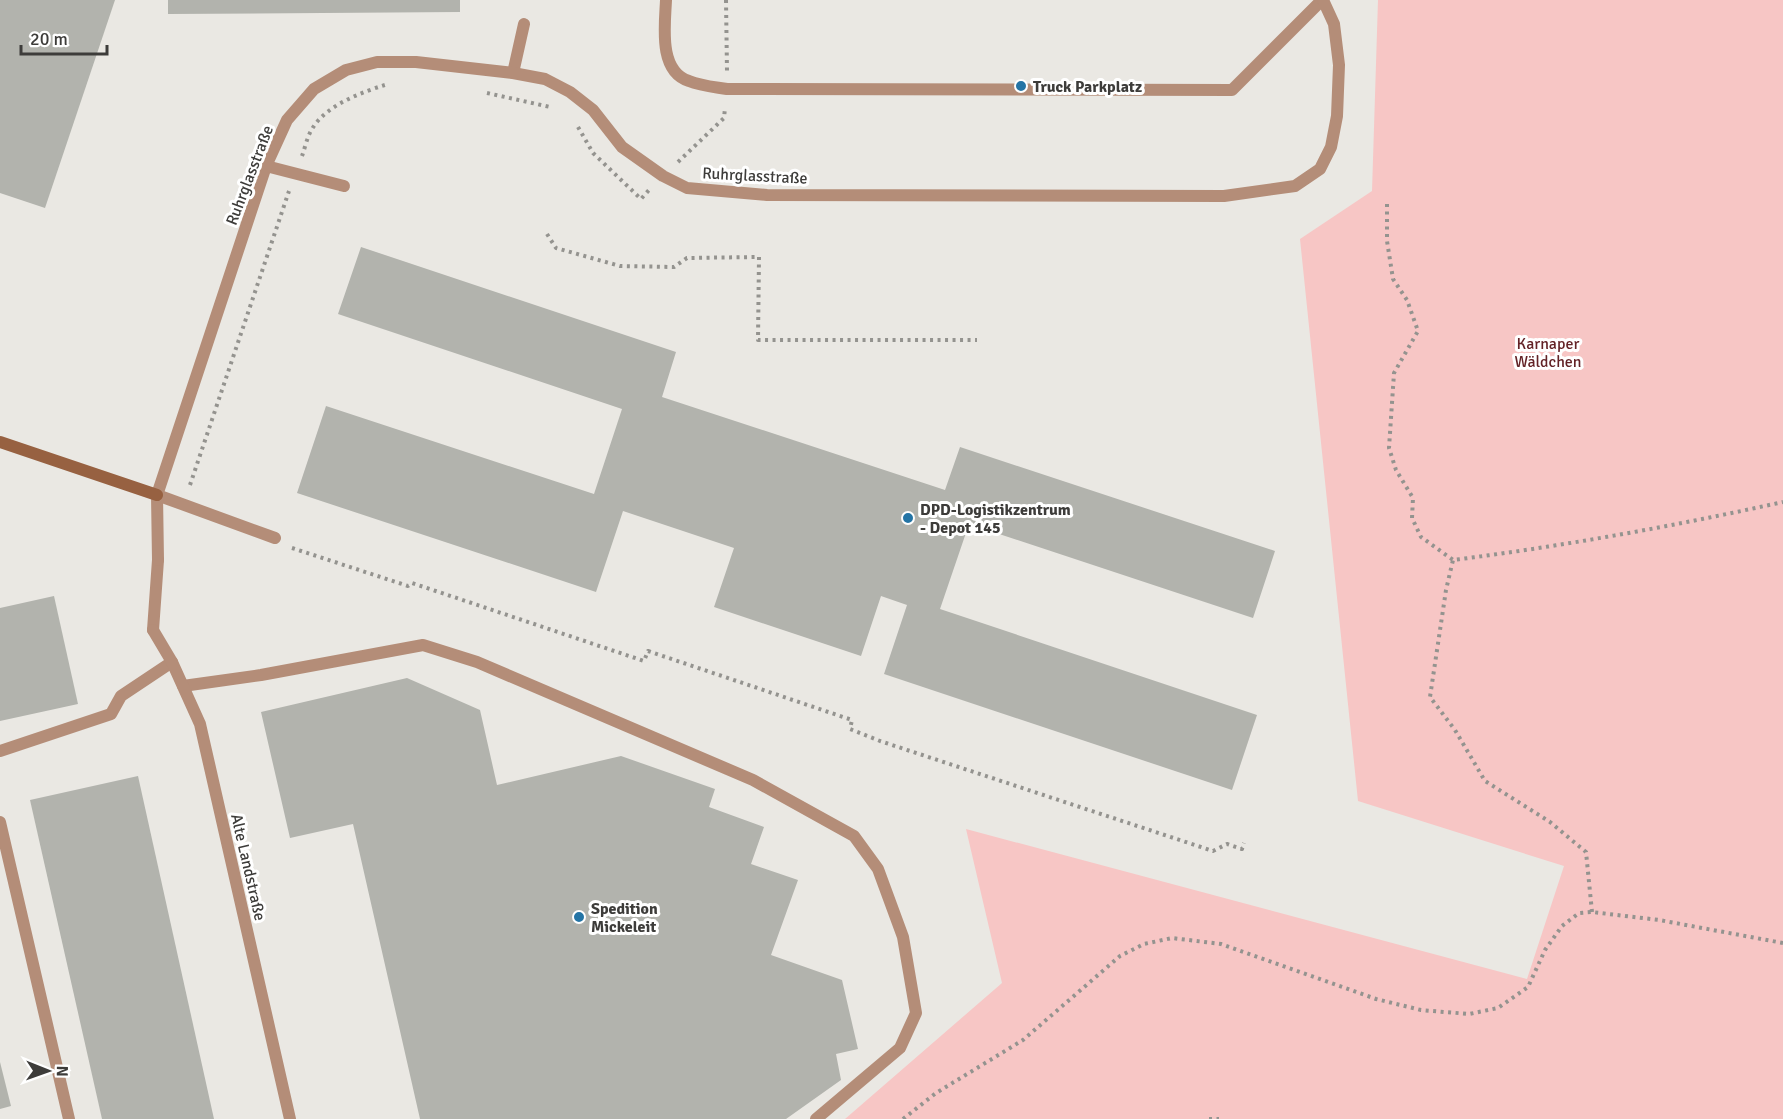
<svg xmlns="http://www.w3.org/2000/svg" width="1783" height="1119" font-family="Signika,sans-serif">
	<style>
		.green { fill: #f7c6c5 }
		.building { fill: #b2b3ad }
		.lines { fill: none; stroke-linecap: round; stroke-linejoin: round }
		.path { stroke: #94938f; stroke-width: 4; stroke-dasharray: 3 4.5; stroke-linecap: butt }
		.lane { stroke: #b48d78; stroke-width: 12 }
		.street { stroke: #b48d78; stroke-width: 12 }
		.secondary { stroke: #976141; stroke-width: 12 }
		.poi-dot { fill: #2474a5; stroke: #fff; stroke-width: 2 }
		.labels { text-anchor: middle; stroke-width: 6; stroke-linejoin: round; paint-order: stroke }
		.poi-label { font-size: 16px; font-weight: bold; fill: #3d3c3a; stroke: #fff; text-anchor: start }
		.street-label { font-size: 16px; fill: #3d3c3a; stroke: #fff }
		.park-label { font-size: 16px; fill: #632226; stroke: #fff }
	</style>
	<rect width="100%" height="100%" fill="#eae8e3"/>
	<!-- green -->
	<polygon class="green" points="1378,0 1783,0 1783,1119 845,1119 1002,983 966,829 1527,979 1564,866 1358,801 1300,239 1372,191"/>
	<!-- building -->
	<g class="building">
		<polygon points="0,0 115,0 45,208 0,193"/>
		<polygon points="168,0 460,0 460,12 168,14"/>
		<polygon points="361,247 676,352 662,397 945,490 960,447 1275,551 1253,618 969,524 940,609 1257,715 1232,790 884,674 907,605 881,596 861,656 714,607 734,548 623,511 596,592 297,493 326,406 594,494 622,409 338,314"/>
		<polygon points="54,596 78,704 0,721 0,608"/>
		<polygon points="407,678 480,710 497,785 621,756 715,789 709,807 764,827 751,864 798,880 771,955 842,980 858,1049 836,1054 841,1080 786,1119 420,1119 353,824 290,838 261,712"/>
		<polygon points="138,776 214,1119 102,1119 30,800"/>
		<polygon points="0,1062 11,1106 0,1109"/>
	</g>
	<g class="lines">
		<!-- path -->
		<g class="path">
			<polyline points="726,0 727,71"/>
			<polyline points="487,93 550,107"/>
			<polyline points="578,127 593,153 641,199 649,190"/>
			<path d="M302,156C305,148 307,137 312,129C326,105 362,92 388,84"/>
			<polyline points="678,162 724,118 725,108"/>
			<polyline points="1387,204 1387,241 1393,279 1407,300 1418,331 1394,373 1389,448 1396,470 1413,498 1412,518 1421,537 1453,560"/>
			<polyline points="547,234 556,248 620,266 674,267 687,258 759,257 758,340 977,340"/>
			<polyline points="190,485 289,191"/>
			<polyline points="292,548 408,586 412,583 644,661 648,651 852,720 850,729 880,741 1213,851 1227,844 1242,849 1244,843"/>
			<path d="M1592,912L1586,852L1550,822L1485,781L1455,730L1430,697L1446,590L1453,560C1564,546 1674,526 1783,502"/>
			<polyline points="903,1119 936,1093 1023,1040 1120,956 1144,944 1172,938 1221,944 1376,999 1421,1010 1469,1014 1498,1008 1528,987 1545,950 1562,926 1579,913 1592,912 1659,920 1783,943"/>
			<polyline points="1209,1119 1219,1119"/>
		</g>
		<!-- lane -->
		<g class="lane">
			<path d="M666,0C665,25 658,71 689,81C701,86 715,87 727,89L1232,90L1322,0"/>
			<polyline points="513,73 524,24"/>
			<polyline points="266,166 344,186"/>
			<polyline points="157,495 275,538"/>
			<polyline points="153,630 158,560"/>
			<polyline points="183,686 261,675 423,645 477,662 753,780 854,836 878,869 903,937 916,1013 900,1048 816,1119"/>
			<polyline points="0,751 111,714 121,696 172,662"/>
			<polyline points="0,822 69,1119"/>
		</g>
		<!-- street -->
		<g class="street">
			<polyline points="158,560 157,495 266,166 287,120 314,89 346,70 377,62 416,62 513,73 545,79 570,92 593,110 622,147 663,176 687,188 767,195 1224,196 1295,186 1320,169 1331,147 1337,116 1339,65 1334,24 1323,0"/>
			<polyline points="153,630 172,662 200,724 290,1119"/>
		</g>
		<!-- secondary -->
		<polyline class="secondary" points="0,442 157,495"/>
	</g>
	<!-- markers -->
	<g class="poi-dot">
		<circle cx="1021" cy="86" r="6"/>
		<circle cx="908" cy="518" r="6"/>
		<circle cx="579" cy="917" r="6"/>
	</g>
	<g class="labels">
		<!-- poi labels -->
		<g class="poi-label">
			<text x="1033" y="92">Truck Parkplatz</text>
			<text x="920" y="515">DPD-Logistikzentrum<tspan x="920" dy="18">- Depot 145</tspan></text>
			<text x="591" y="914">Spedition<tspan x="591" dy="18">Mickeleit</tspan></text>
		</g>
		<!-- street labels -->
		<g class="street-label">
			<text transform="translate(249 175) rotate(-69)" y="6">Ruhrglasstraße</text>
			<text transform="translate(755 175) rotate(3)" y="6">Ruhrglasstraße</text>
			<text transform="translate(249 867) rotate(77)" y="6">Alte Landstraße</text>
		</g>
		<!-- park labels -->
		<g class="park-label">
			<text x="1548" y="349">Karnaper<tspan x="1548" dy="18">Wäldchen</tspan></text>
		</g>
	</g>
	<!-- north arrow -->
	<g transform="translate(48 1071) rotate(91)" stroke="#ffffff" stroke-width="4.5" paint-order="stroke">
	<path d="M0-4.5L10 22L0 15L-10 22Z" fill="#3d3c3a"/>
	<text y="-9" font-size="16" font-weight="bold" text-anchor="middle" fill="#3d3c3a">N</text>
	</g>
	<!-- scale -->
	<path d="M21 45v9h86v-9" fill="none" stroke="#3d3c3a" stroke-width="3"/>
	<text x="30" y="45" font-size="18" fill="#3d3c3a" stroke="#ffffff" stroke-width="4.5" paint-order="stroke">20 m</text>
</svg>
